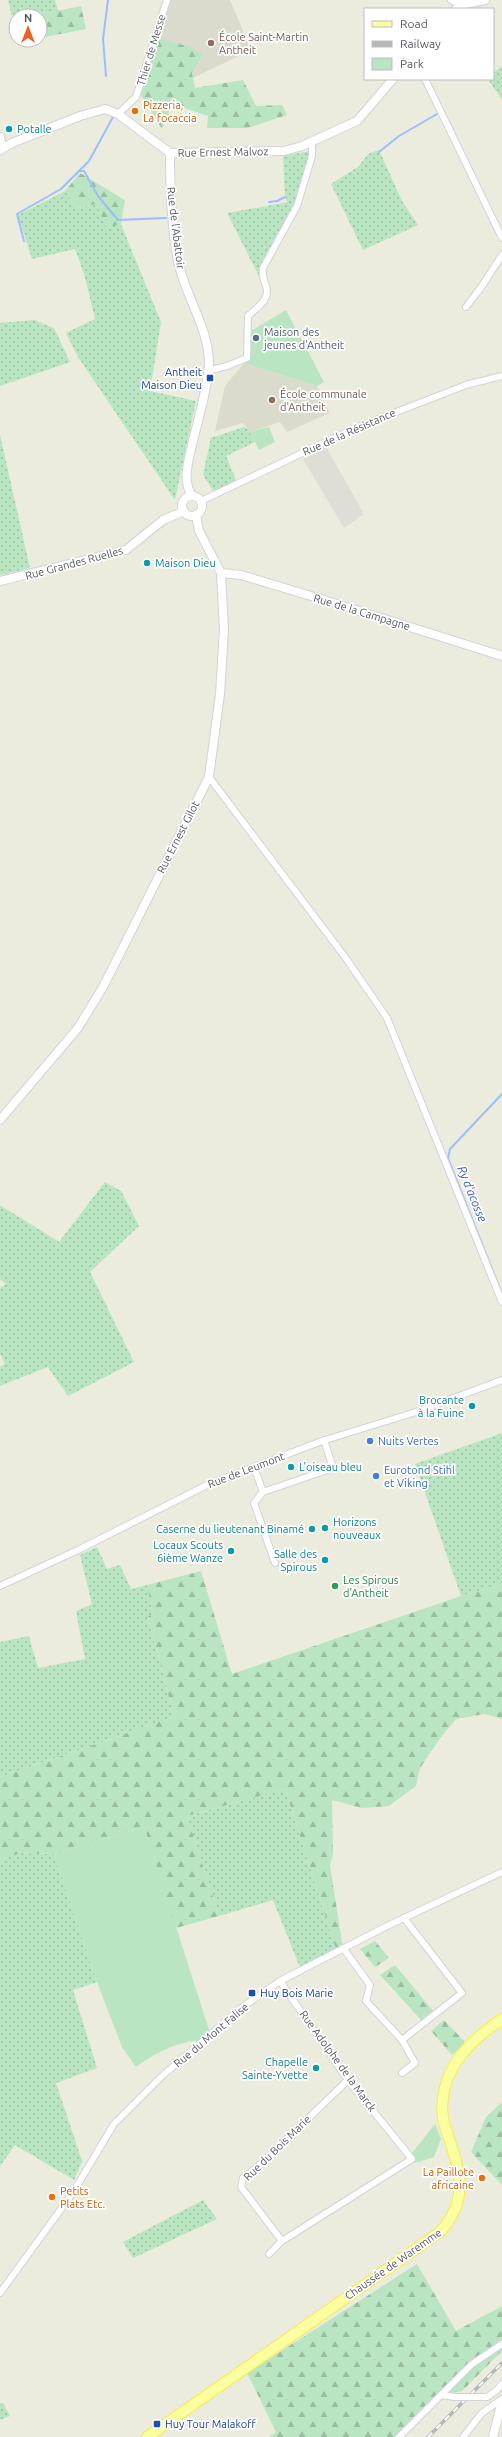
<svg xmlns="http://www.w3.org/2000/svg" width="502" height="2437" font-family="Ubuntu,sans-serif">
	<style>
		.industrial { fill: #dfded6 }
		.education { fill: #dbdbcd }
		.grass { fill: url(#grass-dots) }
		.forest { fill: url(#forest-firs) }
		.park { fill: #b9e5c2 }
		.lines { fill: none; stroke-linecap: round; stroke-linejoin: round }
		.stream { stroke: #9bbeff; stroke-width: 2 }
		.minor-casing { stroke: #d2d2d9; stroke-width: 8 }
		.tertiary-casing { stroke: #d2d2d9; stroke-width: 10 }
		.primary-casing { stroke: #f6eb4d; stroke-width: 12 }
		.minor { stroke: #fff; stroke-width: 6 }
		.tertiary { stroke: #fff; stroke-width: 8 }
		.primary { stroke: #faffa0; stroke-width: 10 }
		.rail-casing { stroke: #b6b7b7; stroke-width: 3.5 }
		.rail { stroke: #fff; stroke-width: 2; stroke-dasharray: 6; stroke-linecap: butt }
		.minor-bridge-casing { stroke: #d2d2d9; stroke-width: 8; stroke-linecap: butt }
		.minor-bridge { stroke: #fff; stroke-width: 6 }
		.education-dot { fill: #8d6e63; stroke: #fff; stroke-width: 1.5 }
		.food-dot { fill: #e8710a; stroke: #fff; stroke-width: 1.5 }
		.culture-dot { fill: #0f9aa8; stroke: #fff; stroke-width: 1.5 }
		.service-dot { fill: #5c6f8a; stroke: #fff; stroke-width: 1.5 }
		.transit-dot { fill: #1a4fb4; stroke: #fff; stroke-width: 1.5 }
		.shop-dot { fill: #3f7fe0; stroke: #fff; stroke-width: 1.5 }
		.leisure-dot { fill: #2e9e5b; stroke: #fff; stroke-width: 1.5 }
		.labels { text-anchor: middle; stroke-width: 3.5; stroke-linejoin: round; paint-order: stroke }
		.education-label { font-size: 11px; fill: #785e54; stroke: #fff; text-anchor: start }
		.street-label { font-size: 11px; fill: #575960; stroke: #fff }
		.food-label { font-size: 11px; fill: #c56008; stroke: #fff; text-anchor: start }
		.culture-label { font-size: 11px; fill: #0d838f; stroke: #fff; text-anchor: end }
		.service-label { font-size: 11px; fill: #4e5e75; stroke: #fff; text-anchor: start }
		.transit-label { font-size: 11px; fill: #164399; stroke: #fff; text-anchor: start }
		.shop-label { font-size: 11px; fill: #366cbe; stroke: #fff; text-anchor: start }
		.leisure-label { font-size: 11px; fill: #27864d; stroke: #fff; text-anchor: start }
		.water-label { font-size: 12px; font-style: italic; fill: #3a60c5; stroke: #fff }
	</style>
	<defs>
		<pattern id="grass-dots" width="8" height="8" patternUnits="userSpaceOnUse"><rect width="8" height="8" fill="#b9e5c2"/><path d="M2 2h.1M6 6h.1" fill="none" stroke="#99bda1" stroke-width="1.8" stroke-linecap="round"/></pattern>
		<pattern id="forest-firs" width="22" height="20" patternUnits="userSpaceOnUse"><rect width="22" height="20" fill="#b9e5c2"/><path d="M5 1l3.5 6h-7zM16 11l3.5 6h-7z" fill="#99bda1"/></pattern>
	</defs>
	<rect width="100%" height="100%" fill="#ececde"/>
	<!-- industrial -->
	<polygon class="industrial" points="326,447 364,514 344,528 303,459"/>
	<!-- education -->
	<g class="education">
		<polygon points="172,0 230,0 251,50 193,78 192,73 203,55 158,38 169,2"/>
		<polygon points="244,363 317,386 330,413 287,432 280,422 250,432 243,423 215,431 225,386"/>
	</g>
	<!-- grass -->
	<g class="grass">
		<polygon points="8,0 55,0 58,11 32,16 16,16 16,20 13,21"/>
		<polygon points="502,66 502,100 488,79 493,79 493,73"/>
		<polygon points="379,150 402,201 418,225 363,250 331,184 358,167 368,154"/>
		<path d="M310,151C307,179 294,206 281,231C272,249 264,257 260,278L227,213L288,202L285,197L283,156Z"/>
		<polygon points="65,191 77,208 96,204 107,228 121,224 161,322 150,391 196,401 175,500 78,357 66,333 95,319 84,274 75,249 32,259 18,215"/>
		<polygon points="34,320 54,328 70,362 0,386 0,323"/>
		<polygon points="244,427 248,429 255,442 226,456 237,482 215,493 203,475 211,438"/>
		<polygon points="0,435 30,568 0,575"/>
		<polygon points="105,1182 121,1191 139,1226 90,1272 134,1362 68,1396 48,1367 0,1386 0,1367 5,1364 0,1354 0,1288 6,1284 0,1279 0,1205 59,1242"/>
		<polygon points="502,1433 502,1584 461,1596 415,1464"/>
		<polygon points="97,1547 107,1569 120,1565 131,1589 147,1585 153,1615 148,1617 174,1717 0,1777 0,1642 29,1636 38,1668 85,1659 76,1611 92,1604 80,1555"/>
		<polygon points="285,1789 337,1952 301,1970 273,1900 219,1916 187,1816"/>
		<polygon points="21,1853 54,1854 97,1982 73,1990 97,2068 56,2083 82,2161 74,2180 15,2145 0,2166 0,1860"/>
		<polygon points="203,2200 217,2219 133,2258 123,2242"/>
		<polygon points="0,2403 3,2403 10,2416 0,2420"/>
	</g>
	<!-- forest -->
	<g class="forest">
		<polygon points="81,6 86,29 40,38 40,16 32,16"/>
		<path d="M158,38L190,47L203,55L192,73L195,88L243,80L256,106L282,105L287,115L248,128H207L208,116L172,104L162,129L141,95C148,77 150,57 158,38Z"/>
		<polygon points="80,173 125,200 121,224 107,228 96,204 77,208 65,191"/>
		<polygon points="201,1571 232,1674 461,1596 502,1584 502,1719 485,1714 456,1719 441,1737 420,1768 416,1786 389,1806 362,1808 332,1800 333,1853 330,1866 343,1948 337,1952 285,1789 187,1816 219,1916 176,1928 144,1827 54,1854 21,1853 0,1860 0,1777 174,1717 148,1616 153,1615 147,1585"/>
		<polygon points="375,1941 389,1958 375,1967 360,1949"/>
		<polygon points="395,1965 433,2011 421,2020 380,1975"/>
		<polygon points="444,2020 465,2042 452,2055 431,2031"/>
		<polygon points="502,2102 502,2185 471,2152 486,2117"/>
		<polygon points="417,2264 456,2331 502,2306 502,2351 462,2391 441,2395 399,2437 269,2437 276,2432 247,2373"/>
	</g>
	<!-- park -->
	<g class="park">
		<polygon points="286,310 324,382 317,386 244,363 249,332"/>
		<polygon points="269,427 275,442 259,450 250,432"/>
		<path d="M144,1827L211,2036C200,2042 195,2040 184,2043C166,2047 150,2057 136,2067L122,2047L97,1982L54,1854Z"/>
		<polygon points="435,2124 441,2139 434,2157 415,2163 412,2153"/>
	</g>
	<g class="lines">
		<!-- stream -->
		<g class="stream">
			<polyline points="106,76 103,39 108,0"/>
			<polyline points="379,152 399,136 437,114"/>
			<polyline points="79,171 84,171 98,196 118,220 166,218"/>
			<polyline points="269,202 277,201 285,197"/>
			<polyline points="24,241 17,214 61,189 89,161 113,117"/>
			<polyline points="502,1094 450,1149 448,1158 502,1294"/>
		</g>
		<defs>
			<g id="minor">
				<polyline points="451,0 460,5 461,0"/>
				<polyline points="425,79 502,238"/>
				<polyline points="118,114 136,97 167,0"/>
				<polyline points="466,307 482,286 502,255"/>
				<path d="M207,371L227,366L247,358L248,316C256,308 271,300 266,286C263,279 262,275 263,268L297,206L312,156V141"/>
				<polyline points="201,501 355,428 466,385 502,376"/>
				<polyline points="209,777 345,957 387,1018 502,1302"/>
				<polyline points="254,1467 263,1492 333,1468 324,1440"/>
				<polyline points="263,1492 254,1503 275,1563"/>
				<polyline points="0,1586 78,1550 207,1485 322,1441 416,1412 502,1380"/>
				<polyline points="343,1948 370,1985 366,2001 402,2040 462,1993 404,1918"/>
				<polyline points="402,2073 415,2063 402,2040"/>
				<polyline points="282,2241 241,2187 243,2178 262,2163 348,2080"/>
				<polyline points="269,2254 282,2241 412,2159 348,2080 280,1981"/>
				<polyline points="0,2293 72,2194 114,2124 161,2077 241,2008 280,1981 387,1926 502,1872"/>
				<polyline points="496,2391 502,2384"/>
				<polyline points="441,2395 455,2397"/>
				<polyline points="399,2437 472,2364 502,2344"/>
				<polyline points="463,2437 482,2413 502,2399"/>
			</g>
			<g id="tertiary">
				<polyline points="456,9 460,5 485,0"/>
				<polyline points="0,137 2,148"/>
				<polyline points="0,150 12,143 80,116 105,109 118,114 170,153 284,151 302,146 357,121 393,79"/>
				<path d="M170,153C170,189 171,225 178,261C185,296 208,326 209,362C209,387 193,436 188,463C186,475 185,484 192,496"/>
				<circle cx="192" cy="506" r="10"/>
				<polyline points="221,573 241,575 321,599 502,656"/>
				<polyline points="0,581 126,550 163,520 184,511"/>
				<polyline points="0,1120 78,1028 103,987 209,777 220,694 224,630 221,573 199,531 196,515"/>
				<polyline points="493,2437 502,2401"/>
			</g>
			<path id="primary" d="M147,2437L440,2232C468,2201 461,2175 449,2138C447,2132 444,2125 443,2118C440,2094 448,2071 463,2053C474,2039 488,2029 502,2019"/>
		</defs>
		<!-- minor casing -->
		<use href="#minor" class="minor-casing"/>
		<!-- tertiary casing -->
		<use href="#tertiary" class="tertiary-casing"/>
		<!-- primary casing -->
		<use href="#primary" class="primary-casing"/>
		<!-- minor -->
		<use href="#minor" class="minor"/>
		<!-- tertiary -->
		<use href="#tertiary" class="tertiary"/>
		<!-- primary -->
		<use href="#primary" class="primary"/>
		<defs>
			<polyline id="rail" points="428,2437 502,2363"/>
		</defs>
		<!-- rail casing -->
		<use href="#rail" class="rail-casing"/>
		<!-- rail -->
		<use href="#rail" class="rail"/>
		<defs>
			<polyline id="minor-bridge" points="455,2397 487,2397 496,2391"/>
		</defs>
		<!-- minor-bridge casing -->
		<use href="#minor-bridge" class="minor-bridge-casing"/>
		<!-- minor-bridge -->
		<use href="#minor-bridge" class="minor-bridge"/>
	</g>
	<!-- markers -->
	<g class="education-dot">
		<circle cx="211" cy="43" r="4"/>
		<circle cx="272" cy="400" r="4"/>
	</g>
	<g class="food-dot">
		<circle cx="135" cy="111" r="4"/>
		<circle cx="482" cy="2178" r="4"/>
		<circle cx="52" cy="2197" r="4"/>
	</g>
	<g class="culture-dot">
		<circle cx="9" cy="129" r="4"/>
		<circle cx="147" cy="563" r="4"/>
		<circle cx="472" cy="1406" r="4"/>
		<circle cx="291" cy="1467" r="4"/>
		<circle cx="325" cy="1528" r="4"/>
		<circle cx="312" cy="1529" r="4"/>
		<circle cx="231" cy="1551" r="4"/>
		<circle cx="325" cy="1560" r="4"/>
		<circle cx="316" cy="2068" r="4"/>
	</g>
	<circle class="service-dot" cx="256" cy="338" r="4"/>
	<g class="transit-dot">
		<rect x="206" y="374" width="8" height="8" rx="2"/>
		<rect x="248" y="1989" width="8" height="8" rx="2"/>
		<rect x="153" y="2420" width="8" height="8" rx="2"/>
	</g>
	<g class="shop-dot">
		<circle cx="370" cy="1441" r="4"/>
		<circle cx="376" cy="1476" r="4"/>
	</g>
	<circle class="leisure-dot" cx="335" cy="1586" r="4"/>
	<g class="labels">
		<!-- education labels -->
		<g class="education-label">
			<text x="219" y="41">École Saint-Martin<tspan x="219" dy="13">Antheit</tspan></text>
			<text x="280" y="398">École communale<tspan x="280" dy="13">d'Antheit</tspan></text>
		</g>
		<!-- street labels -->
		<g class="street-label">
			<text transform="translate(151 50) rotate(-73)" y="4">Thier de Messe</text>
			<text transform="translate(223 152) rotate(-1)" y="4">Rue Ernest Malvoz</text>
			<text transform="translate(176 228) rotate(83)" y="4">Rue de l'Abattoir</text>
			<text transform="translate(349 432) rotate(-24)" y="4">Rue de la Résistance</text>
			<text transform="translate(74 563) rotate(-15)" y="4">Rue Grandes Ruelles</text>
			<text transform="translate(362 612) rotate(17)" y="4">Rue de la Campagne</text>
			<text transform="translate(178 837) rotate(-63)" y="4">Rue Ernest Gilot</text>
			<text transform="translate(246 1470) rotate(-21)" y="4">Rue de Leumont</text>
			<text transform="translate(211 2035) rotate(-40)" y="4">Rue du Mont Falise</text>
			<text transform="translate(338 2061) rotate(54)" y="4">Rue Adolphe de la Marck</text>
			<text transform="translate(277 2148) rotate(-44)" y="4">Rue du Bois Marie</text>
			<text transform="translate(393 2264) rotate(-35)" y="4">Chaussée de Waremme</text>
		</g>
		<!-- food labels -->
		<g class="food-label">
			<text x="143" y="109">Pizzeria,<tspan x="143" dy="13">La focaccia</tspan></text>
			<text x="474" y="2176" text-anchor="end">La Paillote<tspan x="474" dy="13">africaine</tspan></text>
			<text x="60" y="2195">Petits<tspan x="60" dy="13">Plats Etc.</tspan></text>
		</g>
		<!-- culture labels -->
		<g class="culture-label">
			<text x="17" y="133" text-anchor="start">Potalle</text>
			<text x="155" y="567" text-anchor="start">Maison Dieu</text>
			<text x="464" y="1404">Brocante<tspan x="464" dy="13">à la Fuine</tspan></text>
			<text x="299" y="1471" text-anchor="start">L'oiseau bleu</text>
			<text x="333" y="1526" text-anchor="start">Horizons<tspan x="333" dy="13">nouveaux</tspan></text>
			<text x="304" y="1533">Caserne du lieutenant Binamé</text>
			<text x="223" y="1549">Locaux Scouts<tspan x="223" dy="13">6ième Wanze</tspan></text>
			<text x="317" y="1558">Salle des<tspan x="317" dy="13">Spirous</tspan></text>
			<text x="308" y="2066">Chapelle<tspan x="308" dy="13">Sainte-Yvette</tspan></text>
		</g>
		<!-- service labels -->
		<g class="service-label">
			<text x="264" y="336">Maison des<tspan x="264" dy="13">jeunes d'Antheit</tspan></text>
		</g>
		<!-- transit labels -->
		<g class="transit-label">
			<text x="202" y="376" text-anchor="end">Antheit<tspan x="202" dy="13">Maison Dieu</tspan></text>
			<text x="260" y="1997">Huy Bois Marie</text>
			<text x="165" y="2428">Huy Tour Malakoff</text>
		</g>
		<!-- shop labels -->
		<g class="shop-label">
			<text x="378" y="1445">Nuits Vertes</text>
			<text x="384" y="1474">Eurotond Stihl<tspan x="384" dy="13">et Viking</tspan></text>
		</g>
		<!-- leisure labels -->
		<g class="leisure-label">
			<text x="343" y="1584">Les Spirous<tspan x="343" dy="13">d'Antheit</tspan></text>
		</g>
		<!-- water labels -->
		<g class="water-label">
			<text transform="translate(472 1194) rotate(68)" y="4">Ry d'acosse</text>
		</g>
	</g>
	<!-- legend -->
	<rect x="364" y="8" width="130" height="72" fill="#ffffff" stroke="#bcbdbf"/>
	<rect x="372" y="21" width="20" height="6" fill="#faffa0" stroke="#bcbdbf"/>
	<text x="400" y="28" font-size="12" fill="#575960">Road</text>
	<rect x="372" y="41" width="20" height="6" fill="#b6b7b7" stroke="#bcbdbf"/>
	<text x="400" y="48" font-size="12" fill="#575960">Railway</text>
	<rect x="372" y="58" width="20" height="12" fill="#b9e5c2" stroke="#bcbdbf"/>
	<text x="400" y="68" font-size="12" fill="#575960">Park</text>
	<!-- north arrow -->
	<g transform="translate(28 28)"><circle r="19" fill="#ffffff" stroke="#bcbdbf"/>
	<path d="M0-3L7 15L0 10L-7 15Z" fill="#ee5e21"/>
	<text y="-6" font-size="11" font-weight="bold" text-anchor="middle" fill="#575960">N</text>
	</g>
</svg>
